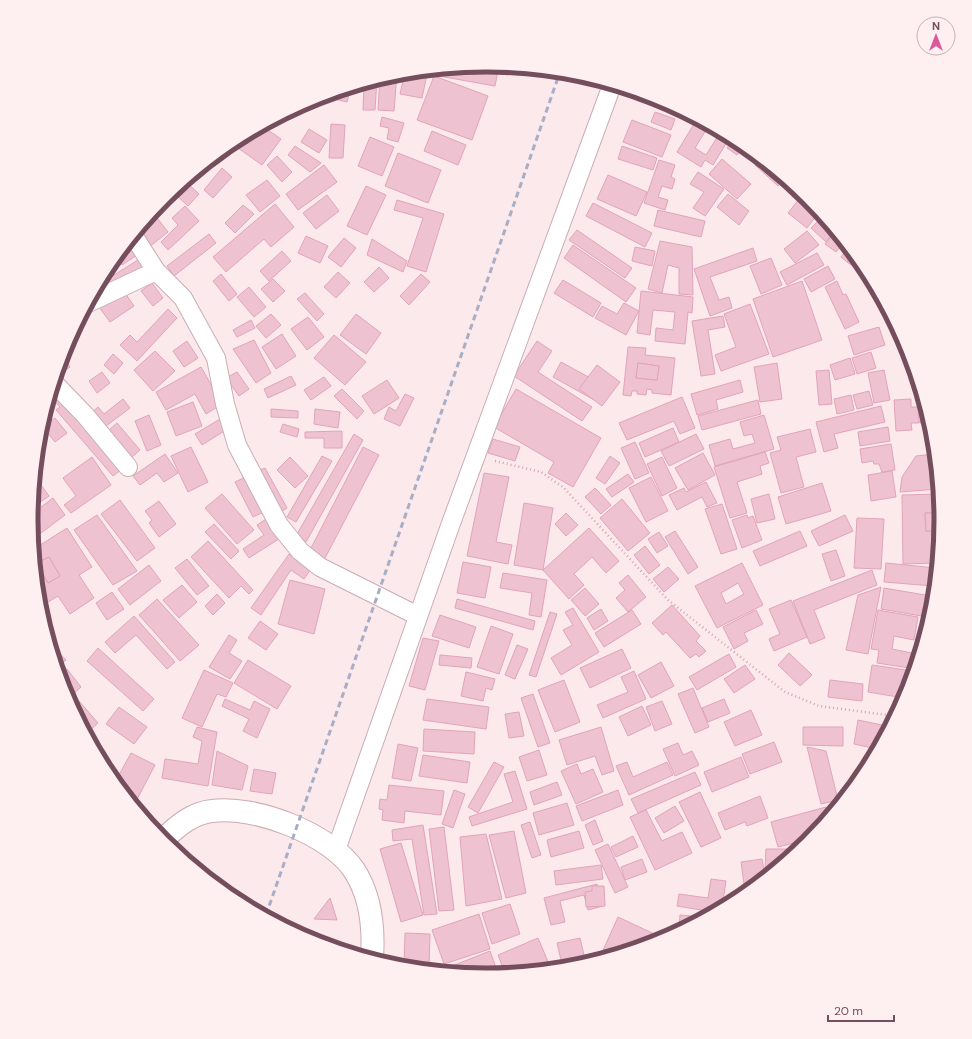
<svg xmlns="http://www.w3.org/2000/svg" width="972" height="1039" font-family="'DM Sans',sans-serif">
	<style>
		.building { fill: #efc2d2; stroke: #e1a4ba; fill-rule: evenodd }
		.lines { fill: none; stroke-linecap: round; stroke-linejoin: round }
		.street-casing { stroke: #caadb6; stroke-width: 20 }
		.secondary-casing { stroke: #cdabb5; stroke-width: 24 }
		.path { stroke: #d4a5b6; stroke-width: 2.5; stroke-dasharray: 1 3; stroke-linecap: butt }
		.street { stroke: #fff; stroke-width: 18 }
		.secondary { stroke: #fff; stroke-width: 22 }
		.rail { stroke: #a7aec5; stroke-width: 3; stroke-dasharray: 6 4; stroke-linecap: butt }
		.rim { fill: none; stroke: #744e5d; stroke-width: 5 }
	</style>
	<rect width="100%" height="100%" fill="#fbe9ec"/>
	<!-- building -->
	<g class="building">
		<polygon points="486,65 499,66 495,86 439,76 440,69"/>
		<polygon points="428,70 422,98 400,94 405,72"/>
		<polygon points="397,73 394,111 378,110 380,78"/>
		<polygon points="434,76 488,96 472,140 417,120"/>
		<polygon points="377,79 375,110 363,110 364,83"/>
		<polygon points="351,87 347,102 323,96"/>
		<polygon points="655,112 675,119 671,130 651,122"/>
		<polygon points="382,117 404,123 398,142 387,139 389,128 380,126"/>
		<polygon points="697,119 709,125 695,148 706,155 721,131 730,137 713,165 705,160 701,167 677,152"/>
		<polygon points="632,120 671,135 662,157 623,142"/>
		<polygon points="331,124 345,125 343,158 329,158"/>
		<polygon points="262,126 281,139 262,165 231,143"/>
		<polygon points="309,129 327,140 319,153 301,142"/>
		<polygon points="432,131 466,145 458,165 424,151"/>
		<polygon points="370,137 394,147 382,176 358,166"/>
		<polygon points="734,139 744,145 737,155 727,148"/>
		<polygon points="295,146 321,163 310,172 288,155"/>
		<polygon points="622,146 657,158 653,170 618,159"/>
		<polygon points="398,153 441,170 428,203 385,186"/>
		<polygon points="216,155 218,157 193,184 187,179"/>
		<polygon points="277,156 292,172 282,182 267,165"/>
		<polygon points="722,159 751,184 737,199 709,174"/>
		<polygon points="761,159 785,179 778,186 755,165"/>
		<polygon points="659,160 675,165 671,177 675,179 672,189 662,186 658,197 668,200 665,210 644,203"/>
		<polygon points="324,165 337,182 298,210 286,194"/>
		<polygon points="222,168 232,177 213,198 204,190"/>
		<polygon points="698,172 724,189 705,216 693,208 704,192 690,184"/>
		<polygon points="608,175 647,192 636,216 597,199"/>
		<polygon points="267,180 280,196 260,212 246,195"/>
		<polygon points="185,181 199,194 188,206 172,191"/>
		<polygon points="366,186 386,195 367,235 347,226"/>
		<polygon points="728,194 749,211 739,225 717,207"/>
		<polygon points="803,194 819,212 807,228 788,213"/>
		<polygon points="327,195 339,211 316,229 303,213"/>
		<polygon points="397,200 444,214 426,272 407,266 423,218 394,210"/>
		<polygon points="593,203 652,233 645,247 586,216"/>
		<polygon points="275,204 294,227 271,247 264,239 226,272 213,257"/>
		<polygon points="243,205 254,214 235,233 225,223"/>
		<polygon points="185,206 199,221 168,250 161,242 178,225 172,218"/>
		<polygon points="658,210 705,221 701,237 654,226"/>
		<polygon points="154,214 168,232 149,247 137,231 145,221"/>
		<polygon points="822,217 835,231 826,242 811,228"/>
		<polygon points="577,230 632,268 625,278 569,240"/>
		<polygon points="807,231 819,245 795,263 784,249"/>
		<polygon points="835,232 844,242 836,252 825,244"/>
		<polygon points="209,234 216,243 174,276 167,266"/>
		<polygon points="306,236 328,246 320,263 298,253"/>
		<polygon points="344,238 356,248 341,267 328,257"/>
		<polygon points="372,239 407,261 403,272 367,255"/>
		<polygon points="660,241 692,247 693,295 679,294 679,268 668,265 662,293 648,289"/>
		<polygon points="132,242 140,253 122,265 116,256 124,247"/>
		<polygon points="573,245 636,288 626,302 564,258"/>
		<polygon points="635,247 655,251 652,266 632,261"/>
		<polygon points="848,247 853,253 847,262 841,257"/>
		<polygon points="753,248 757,261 710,277 719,300 729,297 732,308 710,316 694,269"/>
		<polygon points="282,251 291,261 269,281 260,271"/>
		<polygon points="817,253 824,265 787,285 780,272"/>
		<polygon points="853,253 864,267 871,279 847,262"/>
		<polygon points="141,258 147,269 102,294 97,286 106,270 111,277"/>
		<polygon points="771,258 782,285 761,294 750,266"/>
		<polygon points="828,266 835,279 811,292 804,279"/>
		<polygon points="379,267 389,278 374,292 364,282"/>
		<polygon points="338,272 350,283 336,298 324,287"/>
		<polygon points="221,274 237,294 229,301 213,281"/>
		<polygon points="421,274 430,282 409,305 400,296"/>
		<polygon points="273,279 285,291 273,302 261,289"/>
		<polygon points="563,280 601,303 593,317 554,293"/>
		<polygon points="802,281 822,340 773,357 753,299"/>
		<polygon points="837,281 843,295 846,294 859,322 845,329 825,287"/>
		<polygon points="152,283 163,298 153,306 141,291"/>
		<polygon points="249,287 266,307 254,317 237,297"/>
		<polygon points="123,290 134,306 110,322 99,307"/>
		<polygon points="641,291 693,297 692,313 688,312 685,344 655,341 656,328 673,330 675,312 653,310 650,335 637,333"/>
		<polygon points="305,293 324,314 317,321 297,299"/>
		<polygon points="624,303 639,311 626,335 595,318 602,306 617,314"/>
		<polygon points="750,304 769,354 721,371 715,355 736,347 724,314"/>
		<polygon points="168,309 177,318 137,361 120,345 130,335 137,342"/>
		<polygon points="271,314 281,325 266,338 256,326"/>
		<polygon points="356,314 381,333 366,354 340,335"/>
		<polygon points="723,316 725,327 708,330 715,374 701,376 692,321"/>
		<polygon points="308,317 324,337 307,350 291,329"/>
		<polygon points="251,320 255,328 237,337 233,330"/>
		<polygon points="879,327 885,345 854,355 848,336"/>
		<polygon points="282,334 296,356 276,369 262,347"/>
		<polygon points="334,335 366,362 345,385 314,358"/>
		<polygon points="254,340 271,373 256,383 233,349"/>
		<polygon points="187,341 198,358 184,367 173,351"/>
		<polygon points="537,341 552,351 538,372 592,407 582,421 514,376"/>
		<path d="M628,347L646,348L645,355L675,358L671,395L652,393V390L647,389L646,395L637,394V391H632L631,396L623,395ZM638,363L659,366L657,380L636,378Z"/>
		<polygon points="155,351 175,371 153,391 134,370"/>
		<polygon points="871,352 876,368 857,374 852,358"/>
		<polygon points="113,354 123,363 114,374 104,365"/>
		<polygon points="63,355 70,367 56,377"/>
		<polygon points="850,358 855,374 835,380 830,365"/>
		<polygon points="561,362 605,386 596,401 553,377"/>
		<polygon points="638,363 659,366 657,380 636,378"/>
		<polygon points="777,363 782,399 760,402 754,367"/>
		<polygon points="597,365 620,382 602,406 579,389"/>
		<polygon points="201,367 222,404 206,414 195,394 166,410 156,392"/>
		<polygon points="829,370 832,404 819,405 816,371"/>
		<polygon points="884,370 890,400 874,403 868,373"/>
		<polygon points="102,372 110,383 97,393 89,381"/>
		<polygon points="237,372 249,389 239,396 226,378"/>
		<polygon points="291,376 296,385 268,398 264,389"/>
		<polygon points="324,377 331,386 311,400 304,390"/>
		<polygon points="387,380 399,398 374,414 362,396"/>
		<polygon points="740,380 743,392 716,400 718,409 697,415 691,394"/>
		<polygon points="342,389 364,411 357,419 334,396"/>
		<polygon points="516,389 601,438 573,487 548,473 554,462 494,427"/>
		<polygon points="55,391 122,469 113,476 56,410 60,407 50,396"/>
		<polygon points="869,391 873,405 857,409 853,395"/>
		<polygon points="405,394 414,398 400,426 384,419 389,407 396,411"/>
		<polygon points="851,395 854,410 837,414 834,399"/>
		<polygon points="682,397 695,428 680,434 674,421 627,440 619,423"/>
		<polygon points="920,397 922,397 930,423 920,423"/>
		<polygon points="123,399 130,408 102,429 90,414 98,407 104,414"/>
		<polygon points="911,399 911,407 918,407 919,423 911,423 912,430 896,431 894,400"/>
		<polygon points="758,400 761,414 702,430 698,416"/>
		<polygon points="193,402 202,426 176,436 167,412"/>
		<polygon points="881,406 885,422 834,434 838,448 824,452 816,422"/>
		<polygon points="271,409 298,411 298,418 271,417"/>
		<polygon points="315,409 340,412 338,428 314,424"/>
		<polygon points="149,415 161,445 147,451 135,421"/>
		<polygon points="764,415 774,449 715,466 709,445 730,439 733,449 755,443 752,434 744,436 740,422"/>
		<polygon points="55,418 67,433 55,442 43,427"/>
		<polygon points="220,419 226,430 202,445 195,434"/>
		<polygon points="117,423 140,450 132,457 109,430"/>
		<polygon points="283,424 299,429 297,437 280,432"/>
		<polygon points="888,427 890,441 860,446 858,432"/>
		<polygon points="673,428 679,442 645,457 639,443"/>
		<polygon points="810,429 816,452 796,457 804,487 781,493 770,453 781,450 777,437"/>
		<polygon points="342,431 342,448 324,448 324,438 305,438 305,432"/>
		<polygon points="354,434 363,440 306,542 296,536"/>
		<polygon points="696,434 704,449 669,466 661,451"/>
		<polygon points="493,439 520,447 515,461 488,453"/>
		<polygon points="635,442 649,473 635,479 621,448"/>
		<polygon points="891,444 895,470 882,472 879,464 874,464 873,461 862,463 860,449"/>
		<polygon points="191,447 208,482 188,492 171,456"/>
		<polygon points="363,447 379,455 324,560 309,552"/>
		<polygon points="765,452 769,463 760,466 762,474 737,482 747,513 730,518 714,467"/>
		<polygon points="703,453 715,475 688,490 675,468"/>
		<polygon points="165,454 178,473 164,482 157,473 140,485 133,476"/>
		<polygon points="935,454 938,489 900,492 902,477 916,456"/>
		<polygon points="322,456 332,461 296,522 287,517"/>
		<polygon points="610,456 620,463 605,484 596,478"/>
		<polygon points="92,457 111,485 71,513 64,505 76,496 63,478"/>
		<polygon points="290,457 308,476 295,488 277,470"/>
		<polygon points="662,457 677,488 662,496 647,464"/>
		<polygon points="265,468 287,508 282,511 287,520 282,522 255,473"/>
		<polygon points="892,471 896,497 871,501 868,475"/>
		<polygon points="484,473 509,477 496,542 512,545 508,564 467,556"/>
		<polygon points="628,474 634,482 612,497 606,489"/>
		<polygon points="250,475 268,510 253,517 235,482"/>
		<polygon points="651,477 668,511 646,522 629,488"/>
		<polygon points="39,482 49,496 32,508 34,485"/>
		<polygon points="706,482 717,503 707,507 702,497 677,510 669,495 684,488 686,492"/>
		<polygon points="822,483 831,511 786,524 778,497"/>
		<polygon points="595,488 611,505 601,514 585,497"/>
		<polygon points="222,494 254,530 237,544 205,508"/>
		<polygon points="769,494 775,519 757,523 751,499"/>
		<path d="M939,494L941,520L937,563L903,564L902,495ZM925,513H933L934,531H926Z"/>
		<polygon points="53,498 65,515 33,539 32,514"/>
		<polygon points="622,499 650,533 628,551 600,518"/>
		<polygon points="120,500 155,548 137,561 101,514"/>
		<polygon points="159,501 176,524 159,537 149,523 152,520 145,511"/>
		<polygon points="524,503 553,508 543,570 514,565"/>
		<polygon points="722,504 737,549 721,554 705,509"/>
		<polygon points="566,513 578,525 566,536 555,524"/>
		<polygon points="925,513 933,513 934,531 926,531"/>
		<polygon points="97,515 137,571 113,585 74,530"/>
		<polygon points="747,515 748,518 753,516 762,540 742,548 732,520"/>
		<polygon points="845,515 853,531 819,546 811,531"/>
		<polygon points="269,517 282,537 249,558 243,549 264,535 257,525"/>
		<polygon points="857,518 884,519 881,569 854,568"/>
		<polygon points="214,524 239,551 231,559 205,532"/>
		<path d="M67,528L92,567L79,575L94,598L70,614L58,596L45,604L38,593L34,549ZM49,557L60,576L48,583L37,563Z"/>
		<polygon points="589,528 619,561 606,573 592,557 574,574 584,585 569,599 543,570"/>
		<polygon points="675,531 698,567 688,574 665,537"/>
		<polygon points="800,531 807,546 760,566 753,551"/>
		<polygon points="659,532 668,546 657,553 648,539"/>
		<polygon points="208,541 253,590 249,594 241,586 229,598 191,557"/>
		<polygon points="645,546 660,565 649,574 634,555"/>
		<polygon points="836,550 845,576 831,581 822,554"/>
		<polygon points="289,554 311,569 304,579 291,570 261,615 251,608"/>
		<polygon points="49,557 60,576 48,583 37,563"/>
		<polygon points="187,559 209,586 197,595 175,568"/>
		<polygon points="463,562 491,567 485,598 457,593"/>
		<path d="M742,563L763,605L717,628L695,586ZM738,583L744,594L726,604L721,593Z"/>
		<polygon points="886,563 936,568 934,586 884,582"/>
		<polygon points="149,565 161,581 130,605 118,589"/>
		<polygon points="668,567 679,579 664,592 653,579"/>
		<polygon points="872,570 877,585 814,610 825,638 810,644 793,601"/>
		<polygon points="503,573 547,580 541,617 529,615 532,593 500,588"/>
		<polygon points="628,575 646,597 628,612 616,598 625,590 619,583"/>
		<polygon points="290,580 325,589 314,634 278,624"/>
		<polygon points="935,583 932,608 929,619"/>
		<polygon points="182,585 197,602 179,618 163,600"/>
		<polygon points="881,587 868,654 846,650 858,595"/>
		<polygon points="585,588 599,604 585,616 571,600"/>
		<polygon points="884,588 931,596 927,617 881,609"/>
		<polygon points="112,592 124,609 107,620 96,603"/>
		<polygon points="217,594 225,603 213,615 205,606"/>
		<polygon points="157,599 199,645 180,661 139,615"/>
		<polygon points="457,599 535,621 533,630 455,608"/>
		<polygon points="791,600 807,637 774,651 769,639 780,634 769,609"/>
		<polygon points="672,605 700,636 696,641 706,651 699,657 696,654 690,658 666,632 663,635 652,623"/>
		<polygon points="573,608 599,652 561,675 551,658 572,645 563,630 573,625 565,612"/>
		<polygon points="601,609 608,621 594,630 587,618"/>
		<polygon points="632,610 641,624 604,647 595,633"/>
		<polygon points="756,610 763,624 744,633 748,641 734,649 723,627"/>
		<polygon points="878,610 918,617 914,640 894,636 892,649 912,653 909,668 877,663 879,650 871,649"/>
		<polygon points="550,612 557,614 536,677 529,675"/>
		<polygon points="440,615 476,627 469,648 432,636"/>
		<polygon points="134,616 175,662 167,669 136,635 115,653 105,642"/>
		<polygon points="260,621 278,634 266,650 248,638"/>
		<polygon points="491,626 513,634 499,674 477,667"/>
		<polygon points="229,635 237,640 229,653 242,661 230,679 209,667"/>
		<polygon points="423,638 439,641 425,690 409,686"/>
		<polygon points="916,642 922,643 916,661 913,661"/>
		<polygon points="50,643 66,660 58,667"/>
		<polygon points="517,645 528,649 515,679 505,675"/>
		<polygon points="98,648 154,699 143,711 87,661"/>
		<polygon points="622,649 631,668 590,688 580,668"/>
		<polygon points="789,653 812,675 800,686 778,665"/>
		<polygon points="729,654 736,667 697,690 689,677"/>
		<polygon points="440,655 472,658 471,668 439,665"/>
		<polygon points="248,660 291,686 277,709 234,683"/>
		<polygon points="661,662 674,686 651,698 638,675"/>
		<polygon points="745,665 755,679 734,693 724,679"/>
		<polygon points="872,665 906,670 905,678 909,679 904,698 868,692"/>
		<polygon points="67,669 81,687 73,694 98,723 87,733 66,693 60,675"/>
		<polygon points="204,670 233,683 226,697 217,694 202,727 182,718"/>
		<polygon points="634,671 646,699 603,718 597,705 628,692 621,677"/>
		<polygon points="466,672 495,679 492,690 486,688 483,701 461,696"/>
		<polygon points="564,680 580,722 555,732 538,690"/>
		<polygon points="830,680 863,684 862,701 828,697"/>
		<polygon points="693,688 709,727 695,733 678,694"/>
		<polygon points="533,694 550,743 538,747 521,698"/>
		<polygon points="225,699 250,710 254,701 270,709 257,738 243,731 249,719 222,706"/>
		<polygon points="427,699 489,707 486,729 423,720"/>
		<polygon points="724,699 730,713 708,722 702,708"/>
		<polygon points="662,701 672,724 655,731 646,707"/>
		<polygon points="642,706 651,725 628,736 619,717"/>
		<polygon points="119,707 147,727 134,744 106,724"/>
		<polygon points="751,710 762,735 735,746 724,722"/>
		<polygon points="519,712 524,736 509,738 505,714"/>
		<polygon points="858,720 882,725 877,749 854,744"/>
		<polygon points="197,727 217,732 208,786 162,778 165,759 198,764 202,741 193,737"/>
		<polygon points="601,727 614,771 602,775 595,756 567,765 559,740"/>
		<polygon points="803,727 843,727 843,746 803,745"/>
		<polygon points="424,729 475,732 474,754 423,751"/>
		<polygon points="774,742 782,762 750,774 742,754"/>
		<polygon points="678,743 683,755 692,751 699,765 675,776 663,749"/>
		<polygon points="398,744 418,748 411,781 392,778"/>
		<polygon points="807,747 826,751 838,800 821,804"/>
		<polygon points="539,750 547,775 527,781 519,757"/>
		<polygon points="217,751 248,766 242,790 212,785"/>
		<polygon points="131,753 155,765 134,805 115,782"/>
		<polygon points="423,755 470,762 467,783 419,776"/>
		<polygon points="741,757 749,777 712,792 704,772"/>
		<polygon points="494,762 504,767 478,813 468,807"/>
		<polygon points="627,762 633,777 667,762 673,775 629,795 616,766"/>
		<polygon points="577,764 581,774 593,769 603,792 576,804 561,771"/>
		<polygon points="254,769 276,773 272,794 250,791"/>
		<polygon points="515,771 527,809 472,826 469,817 513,802 504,774"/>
		<polygon points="695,772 701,785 638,813 631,799"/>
		<polygon points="557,782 562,795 534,805 530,792"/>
		<polygon points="389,785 444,791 441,815 405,811 404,823 382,820 383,810 379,809 380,799 387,800"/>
		<polygon points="454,790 465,794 453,828 442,824"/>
		<polygon points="618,790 623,805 582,821 576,806"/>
		<polygon points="700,792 721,838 701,847 679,802"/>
		<polygon points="760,796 768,818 747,826 745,822 725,830 718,813"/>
		<polygon points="567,803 574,825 539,835 533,813"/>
		<polygon points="675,806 684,821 664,833 655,818"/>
		<polygon points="826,807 829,816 810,839 778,847 771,822"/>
		<polygon points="646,810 662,841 682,832 692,853 655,870 630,817"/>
		<polygon points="595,820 603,841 593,845 585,825"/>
		<polygon points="530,822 541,855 532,858 521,825"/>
		<polygon points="423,825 437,914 424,915 412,839 393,841 392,830"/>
		<polygon points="444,827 454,910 439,911 429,829"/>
		<polygon points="514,831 526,893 506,898 489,835"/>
		<polygon points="579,831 584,848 551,857 547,840"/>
		<polygon points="486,834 502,899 466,906 460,837"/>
		<polygon points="633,836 638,847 616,857 611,847"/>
		<polygon points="401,843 423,915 401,922 380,849"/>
		<polygon points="608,844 628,887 615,893 595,850"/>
		<polygon points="766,849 798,849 774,869 765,869"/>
		<polygon points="642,859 647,872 625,880 621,867"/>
		<polygon points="762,859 765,877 758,882 744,884 741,862"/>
		<polygon points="601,865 603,879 556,885 554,871"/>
		<polygon points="765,871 772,871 765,876"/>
		<polygon points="711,879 726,881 722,907 713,912 677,906 679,894 708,898"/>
		<polygon points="597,884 603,906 588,910 584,895 560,901 565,922 551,925 544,898"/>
		<polygon points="592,886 604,886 605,906 586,907 585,892 592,891"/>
		<polygon points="330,898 337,920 314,919"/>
		<polygon points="510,904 520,934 492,944 482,913"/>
		<polygon points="479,914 490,949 444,964 432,930"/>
		<polygon points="680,915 702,917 679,930"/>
		<polygon points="618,917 663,938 601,958 600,957"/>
		<polygon points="405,933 430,934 429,969 404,966"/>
		<polygon points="538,938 549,964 536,970 505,973 498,955"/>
		<polygon points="580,938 584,955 561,960 557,943"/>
		<polygon points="490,951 498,973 486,974 455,971 452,966"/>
	</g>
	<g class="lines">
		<defs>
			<g id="street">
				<polyline points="133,235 156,271 183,298 216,358 225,404 237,445 279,525 300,551 320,567 418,616"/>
				<polyline points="88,303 156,271"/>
				<polyline points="54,383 85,415 128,467"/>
				<polyline points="336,850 450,526 612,85"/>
			</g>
			<path id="secondary" d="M163,840C176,827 192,813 212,811C255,805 330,834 354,870C371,896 374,929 372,958"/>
		</defs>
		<!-- street casing -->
		<use href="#street" class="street-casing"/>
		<!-- secondary casing -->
		<use href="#secondary" class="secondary-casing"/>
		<!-- path -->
		<polyline class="path" points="495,461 541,472 563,487 668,600 785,692 819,706 895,716"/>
		<!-- street -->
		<use href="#street" class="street"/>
		<!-- secondary -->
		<use href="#secondary" class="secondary"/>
		<!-- rail -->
		<polyline class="rail" points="266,915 560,72"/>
	</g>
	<!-- crop -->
	<path d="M0 0H972V1039H0ZM38 520a448 448 0 1 1 896 0a448 448 0 1 1-896 0Z" fill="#feeff1" fill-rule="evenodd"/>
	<path class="rim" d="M38 520a448 448 0 1 1 896 0a448 448 0 1 1-896 0Z"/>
	<!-- north arrow -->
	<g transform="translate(936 36)"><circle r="19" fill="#feeff1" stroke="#c7afb6"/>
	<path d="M0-3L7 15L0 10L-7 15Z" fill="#dd579d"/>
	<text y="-6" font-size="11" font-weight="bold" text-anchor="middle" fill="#744e5d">N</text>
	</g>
	<!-- scale -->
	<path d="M828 1015v6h66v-6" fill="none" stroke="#744e5d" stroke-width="2"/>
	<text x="834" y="1015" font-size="12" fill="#744e5d" stroke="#feeff1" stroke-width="3" paint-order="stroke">20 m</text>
</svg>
